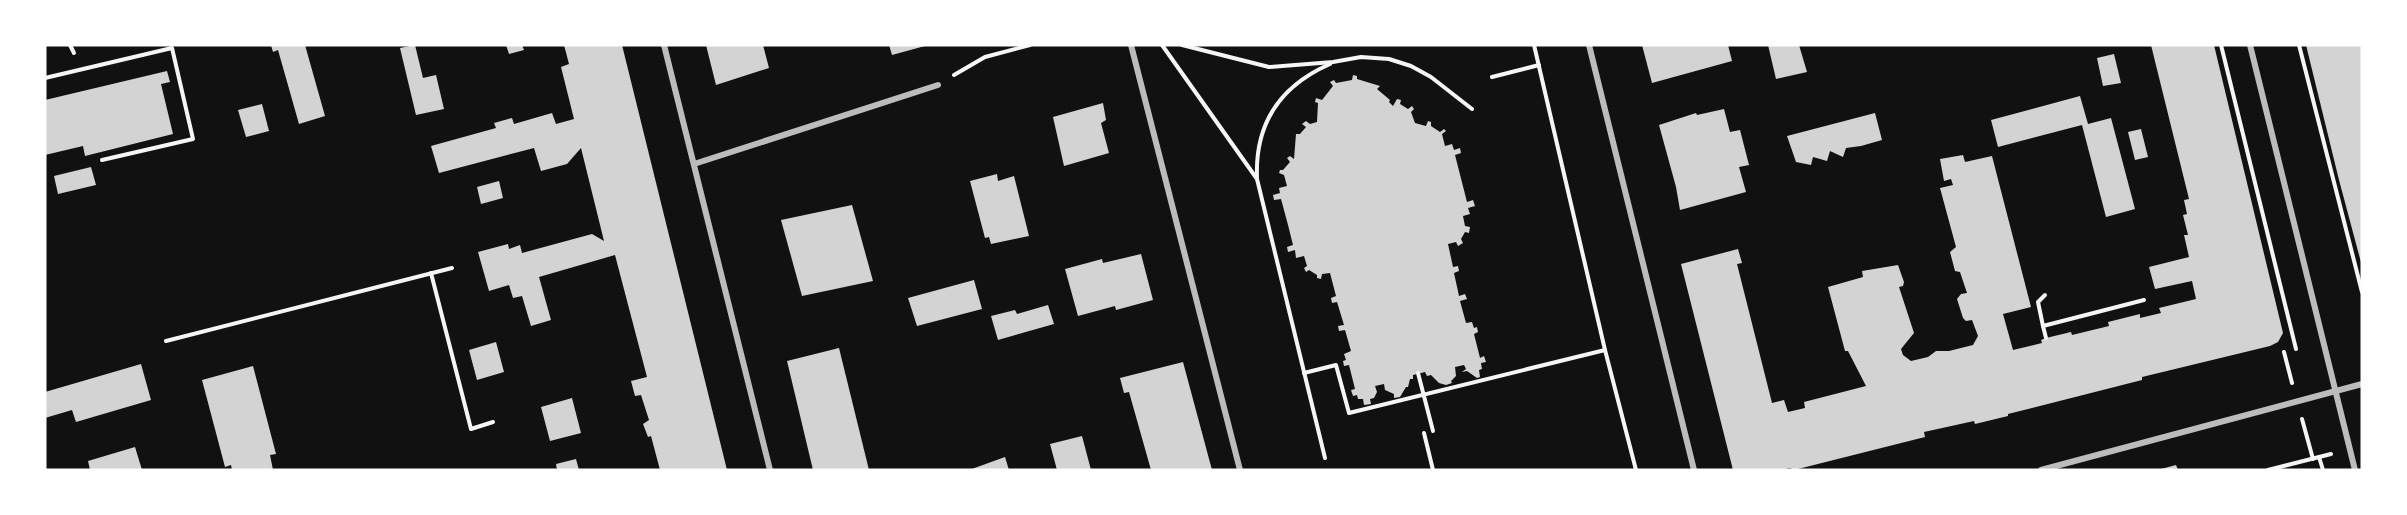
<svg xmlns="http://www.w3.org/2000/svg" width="2407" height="515" font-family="Lato,sans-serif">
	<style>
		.building { fill: #d3d3d3 }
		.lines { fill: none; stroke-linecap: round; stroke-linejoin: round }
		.path { stroke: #f5f5f5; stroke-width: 4 }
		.minor { stroke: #bcbcbc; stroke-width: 6 }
	</style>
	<rect width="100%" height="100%" fill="#111"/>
	<!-- building -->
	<g class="building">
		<polygon points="271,45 305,45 325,116 299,124 278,50 273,52"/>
		<polygon points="415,45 423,78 436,75 444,109 416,115 400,48"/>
		<polygon points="506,45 522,45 524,50 509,54"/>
		<polygon points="564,45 622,45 727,470 660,470 651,436 648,437 643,424 649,420 641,395 635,396 631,381 647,377 615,255 539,277 551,320 531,326 522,296 513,298 509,285 489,291 478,252 508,244 509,249 520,245 522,253 592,234 604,241 581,148 567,164 541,171 534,148 439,173 431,146 496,128 494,123 512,118 514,124 552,113 556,124 574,119 561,67 569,64"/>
		<polygon points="706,45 763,45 769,68 716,85"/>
		<polygon points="889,45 925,45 925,46 892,55"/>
		<polygon points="1642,45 1728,45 1732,61 1652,83"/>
		<polygon points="1768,45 1799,45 1807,72 1776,79"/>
		<polygon points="2151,45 2214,45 2283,333 2278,342 2270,346 2142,377 2142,380 2008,414 2008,416 1975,424 1974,421 1924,432 1925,437 1794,470 1790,468 1782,470 1733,470 1681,264 1738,249 1742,263 1737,264 1772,403 1784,400 1788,412 1805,408 1804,402 1866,386 1848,351 1845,351 1828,287 1863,277 1862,271 1898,265 1904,282 1903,286 1899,287 1914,333 1901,349 1903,355 1911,361 1928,357 1936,351 1949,351 1973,345 1978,336 1972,320 1966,321 1963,318 1957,299 1961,294 1967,293 1960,272 1955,271 1950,252 1956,247 1940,188 1953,185 1951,179 1944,181 1940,159 1963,155 1965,162 1992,156 2031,307 2003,314 2013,350 2042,343 2041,340 2046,338 2071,332 2072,335 2109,326 2108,322 2140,314 2140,318 2161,313 2159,308 2196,299 2192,281 2155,289 2149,267 2189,257 2184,235 2188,235 2183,215 2187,214 2184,200 2189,199"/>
		<polygon points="2306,45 2362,45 2362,266 2339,180"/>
		<polygon points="2114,54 2121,83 2103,86 2097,58"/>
		<polygon points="167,71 170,82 161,84 173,134 85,156 83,146 45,155 45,100"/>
		<polygon points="1353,75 1357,76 1357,79 1380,86 1377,89 1390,100 1389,102 1393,106 1397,99 1401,100 1400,104 1408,109 1412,106 1414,109 1411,112 1415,123 1426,126 1428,121 1431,122 1431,126 1440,132 1444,129 1446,131 1442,134 1445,146 1452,144 1454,150 1460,148 1461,153 1455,155 1467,202 1473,200 1475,206 1468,208 1470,214 1463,216 1465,226 1470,227 1469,233 1465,232 1461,239 1463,243 1458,246 1456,242 1448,244 1453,267 1458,266 1459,271 1454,273 1459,296 1465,294 1467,299 1460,301 1466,323 1472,322 1474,328 1477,327 1478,332 1474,334 1480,358 1484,356 1486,362 1481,363 1482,369 1479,370 1480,377 1477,378 1467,371 1462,372 1466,369 1464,365 1455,367 1456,376 1451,381 1452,383 1446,385 1439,383 1431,375 1427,376 1425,372 1413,375 1413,379 1410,379 1408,387 1406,387 1400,397 1394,398 1394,394 1385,390 1384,384 1375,386 1377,392 1374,398 1370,399 1371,404 1364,405 1363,399 1358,399 1357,395 1353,396 1351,390 1355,389 1349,365 1344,366 1343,361 1346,360 1344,354 1351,351 1345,330 1339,331 1338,326 1344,325 1337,302 1332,303 1331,298 1336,296 1330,273 1322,274 1321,279 1317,278 1317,275 1309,270 1306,272 1304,268 1307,266 1304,256 1296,258 1295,250 1288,252 1287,247 1293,245 1288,225 1281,199 1274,200 1273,195 1280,193 1279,188 1287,186 1284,175 1279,173 1280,170 1283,170 1290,162 1287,158 1290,156 1294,159 1296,134 1300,134 1306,127 1302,124 1306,121 1310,124 1317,122 1318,103 1315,102 1316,98 1322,100 1333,86 1330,82 1334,80 1336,83 1352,80"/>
		<polygon points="2080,96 2088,124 2111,118 2135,209 2106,217 2082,125 1998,147 1991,120"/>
		<polygon points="1103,103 1106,120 1101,123 1109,153 1064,166 1053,117"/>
		<polygon points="262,104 269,131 246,137 238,110"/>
		<polygon points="1724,109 1730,132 1740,130 1749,165 1739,167 1746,192 1680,210 1676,187 1659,125 1696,113 1697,115"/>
		<polygon points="1875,113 1882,140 1861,146 1846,148 1843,157 1830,151 1827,161 1813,157 1811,165 1796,162 1787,136"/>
		<polygon points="2141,129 2148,157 2135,160 2128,132"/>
		<polygon points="91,167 96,185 58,194 54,176"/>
		<polygon points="997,174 998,181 1014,176 1029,236 991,244 989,237 985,238 970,181"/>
		<polygon points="499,181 503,198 481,204 477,187"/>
		<polygon points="852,205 873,281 802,296 781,220"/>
		<polygon points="1141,254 1153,300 1116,310 1115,306 1078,316 1065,269 1102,259 1103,263"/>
		<polygon points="974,280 982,309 917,326 908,298"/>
		<polygon points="1048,305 1054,324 998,340 991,316 1015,310 1017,314"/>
		<polygon points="496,342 504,372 477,380 469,350"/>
		<polygon points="839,348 869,470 813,470 787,361"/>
		<polygon points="1183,362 1212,470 1151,470 1129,392 1124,393 1120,378"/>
		<polygon points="141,364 151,400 76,422 72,410 45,418 45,392"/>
		<polygon points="253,366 276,454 270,455 273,470 232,470 231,465 225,467 202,380"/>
		<polygon points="572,398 581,433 550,441 541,407"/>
		<polygon points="1082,436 1091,470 1057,470 1050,444"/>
		<polygon points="135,447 142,470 90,470 88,461"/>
		<polygon points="1005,457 1009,470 969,470"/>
		<polygon points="576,459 579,470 557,470 556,464"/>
		<polygon points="2176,465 2178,470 2161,470 2161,469"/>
	</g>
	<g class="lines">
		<!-- path -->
		<g class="path">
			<polyline points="70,45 74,53"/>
			<polyline points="1162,45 1257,179 1325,458"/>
			<polyline points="1182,45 1269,67 1333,62 1361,57 1389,59 1411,66 1431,77 1472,109"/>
			<polyline points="1534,45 1605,350 1636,470"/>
			<polyline points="2221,45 2296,349"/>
			<polyline points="2299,45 2362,292"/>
			<polyline points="954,75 985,57 1030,45"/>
			<polyline points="1492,77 1539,65"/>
			<polyline points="45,78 172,48 193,139 102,160"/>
			<path d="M1257,177C1255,123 1280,86 1330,64"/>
			<polyline points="431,273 471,429 493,422"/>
			<polyline points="2043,326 2038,302 2045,295"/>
			<polyline points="2046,338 2043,326 2144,300"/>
			<polyline points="166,341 452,268"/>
			<polyline points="2284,352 2292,383"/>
			<polyline points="1304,373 1336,365 1349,413 1605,350"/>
			<polyline points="1418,373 1433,431"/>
			<polyline points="2302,419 2313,459"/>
			<polyline points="1424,433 1433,470"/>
			<polyline points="2319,457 2323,470"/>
			<polyline points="2268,470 2331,454"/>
		</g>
		<!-- minor -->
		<g class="minor">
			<polyline points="664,45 770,470"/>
			<polyline points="1131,45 1240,470"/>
			<polyline points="1589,45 1694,470"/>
			<polyline points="2250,45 2355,470"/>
			<polyline points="694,164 938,85"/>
			<polyline points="2041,470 2362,384"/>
		</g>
	</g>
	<!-- border -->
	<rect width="2407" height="515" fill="none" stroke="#ffffff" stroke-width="93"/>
</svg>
